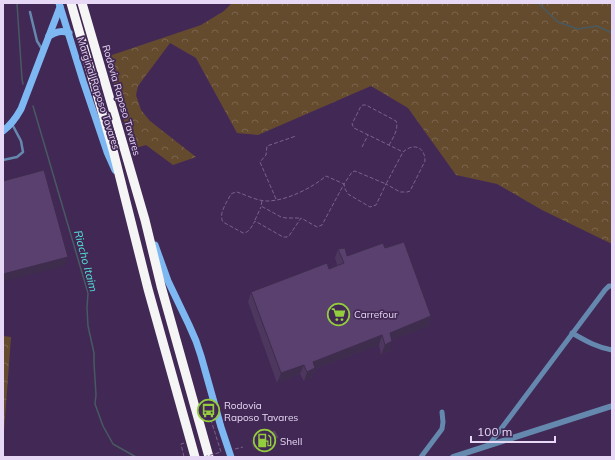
<svg xmlns="http://www.w3.org/2000/svg" width="615" height="460" font-family="Mulish,sans-serif">
	<style>
		.forest { fill: url(#forest-crowns) }
		.lines { fill: none; stroke-linecap: round; stroke-linejoin: round }
		.stream { stroke: #485a61; stroke-width: 1.5 }
		.path { stroke: #79638a; stroke-width: 1; stroke-dasharray: 4 2; stroke-linecap: butt }
		.service { stroke: #6589ae; stroke-width: 2.5 }
		.minor { stroke: #6589ae; stroke-width: 5 }
		.tertiary { stroke: #6589ae; stroke-width: 6 }
		.secondary { stroke: #7db8f2; stroke-width: 7 }
		.motorway { stroke: #f5f5f5; stroke-width: 9 }
		.path-bridge { stroke: #79638a; stroke-width: 1; stroke-dasharray: 4 2; stroke-linecap: butt }
		.wall { fill: #4d375f }
		.shaded-wall { fill: #3e2d4d }
		.building { fill: #59406e; stroke: #3e2d4d }
		.labels { text-anchor: middle; stroke-width: 3.5; stroke-linejoin: round; paint-order: stroke }
		.street-label { font-size: 10px; fill: #e7d9f5; stroke: #422855 }
		.poi-label { font-size: 10px; fill: #e7d9f5; stroke: #422855; text-anchor: start }
		.water-label { font-size: 11px; font-style: italic; fill: #52e2d8; stroke: #422855 }
	</style>
	<defs>
		<pattern id="forest-crowns" width="20" height="18" patternUnits="userSpaceOnUse"><rect width="20" height="18" fill="#654b2e"/><path d="M2 6a3 3 0 1 1 6 0M12 15a3 3 0 1 1 6 0" fill="none" stroke="#7b644d"/></pattern>
	</defs>
	<rect width="100%" height="100%" fill="#422855"/>
	<!-- forest -->
	<g class="forest">
		<polygon points="232,3 612,3 612,244 542,210 497,184 456,175 408,108 371,86 258,135 237,133 196,58 170,43 138,86 136,95 141,110 150,121 196,157 173,165 146,145 132,149 106,57 201,25 224,11"/>
		<polygon points="3,336 11,337 3,445"/>
	</g>
	<g class="lines">
		<!-- stream -->
		<g class="stream">
			<polyline points="17,3 22,79 23,84"/>
			<polyline points="538,3 558,22 578,29 597,26 612,33"/>
			<polyline points="33,106 88,293 87,308 88,326 94,353 94,363 96,395 95,404 103,426 113,444 136,457"/>
		</g>
		<!-- path -->
		<g class="path">
			<path d="M389,145C393,138 399,129 396,121L366,105H363L361,106L352,124L354,128L403,152C413,143 425,146 425,161L410,191L407,192H400L386,184L376,205L370,207L348,194L345,189L344,184L322,225L317,227L301,218L289,236L287,237H283L255,221C252,226 249,233 243,233L223,222C218,214 227,202 231,194L233,193L237,192C246,195 257,201 267,201C286,201 312,188 326,176L344,184L352,172L355,171L386,184L403,152"/>
			<polyline points="362,147 368,135"/>
			<polyline points="276,199 260,162 266,155 267,146 296,136"/>
			<polyline points="262,201 261,206 281,217 286,218 300,218"/>
			<polyline points="255,220 261,207"/>
			<polyline points="208,406 209,410"/>
			<polyline points="184,443 181,444 184,457"/>
			<polyline points="235,449 243,447"/>
		</g>
		<!-- service -->
		<g class="service">
			<polyline points="30,12 37,41 42,49"/>
			<polyline points="3,160 17,157 23,152 21,141 12,124"/>
		</g>
		<!-- minor -->
		<g class="minor">
			<path d="M572,333C586,341 596,347 612,350"/>
			<polyline points="489,445 605,290 609,286 612,286"/>
			<polyline points="421,457 442,429 443,422 442,412"/>
		</g>
		<!-- tertiary -->
		<polyline class="tertiary" points="453,457 612,406"/>
		<!-- secondary -->
		<g class="secondary">
			<polyline points="59,3 83,81 107,152 115,170"/>
			<path d="M49,36C56,32 61,30 69,33"/>
			<path d="M3,131C11,125 16,118 21,109L60,7"/>
			<polyline points="155,245 168,281 189,325 196,341 201,356 221,427 231,457"/>
		</g>
		<!-- motorway -->
		<g class="motorway">
			<polyline points="71,3 113,150 148,289 195,457"/>
			<polyline points="82,3 145,220 161,286 209,457"/>
		</g>
		<!-- path-bridge -->
		<polyline class="path-bridge" points="204,457 221,452 210,417"/>
	</g>
	<!-- wall -->
	<g class="wall">
		<polygon points="385,248 431,316 428,326 392,340 389,351 381,355 379,345 315,369 311,378 304,381 300,374 277,383 248,302 251,292 329,269 337,265 335,258 338,249 347,256"/>
		<polygon points="252,439 278,441 254,450 251,441"/>
	</g>
	<!-- shaded-wall -->
	<g class="shaded-wall">
		<polygon points="68,257 64,266 3,282 3,274"/>
		<polygon points="431,316 428,326 387,342 390,333"/>
		<polygon points="382,335 379,345 315,369 311,378 304,381 307,372 313,362"/>
		<polygon points="392,341 389,351 381,355 385,345"/>
		<polygon points="304,365 300,374 277,383 281,373"/>
		<polygon points="279,438 278,441 254,450 255,447"/>
	</g>
	<!-- building -->
	<g class="building">
		<polygon points="44,170 68,257 3,274 3,181"/>
		<polygon points="404,242 431,316 390,333 392,341 385,345 382,335 313,362 315,368 307,372 304,365 281,373 251,292 327,263 329,269 344,263 338,249 345,248 347,256 383,243 385,248"/>
		<polygon points="275,430 279,438 255,447 252,439"/>
	</g>
	<!-- icons -->
	<defs>
		<symbol id="supermarket-ring" viewBox="-11 -11 22 22"><circle r="9.5" fill="#422855" stroke="#93cc3d" stroke-width="1.5"/><path d="M-6-5.5h2.5l.6 2H6L4.5 2H-2.5L-4.4-4H-6ZM-1.5 3.2a1.3 1.3 0 1 0 .1 0ZM3 3.2a1.3 1.3 0 1 0 .1 0Z" fill="#93cc3d"/></symbol>
		<symbol id="bus-ring" viewBox="-11 -11 22 22"><circle r="9.5" fill="#422855" stroke="#93cc3d" stroke-width="1.5"/><path d="M-5-6H5V4H4V6H2V4H-2V6H-4V4H-5ZM-3.5-4V0h7V-4ZM-3.5 1.2v1.5H-2V1.2ZM2 1.2v1.5H3.5V1.2Z" fill="#93cc3d"/></symbol>
		<symbol id="fuel-ring" viewBox="-11 -11 22 22"><circle r="9.5" fill="#422855" stroke="#93cc3d" stroke-width="1.5"/><path d="M-5.5-6h7V0h2V4h1.3V-2.5L3-4.5l.8-.8L6-3V5H2.5V1h-1V6h-7ZM-4.2-4.7v3.2H.2V-4.7Z" fill="#93cc3d"/></symbol>
	</defs>
	<g fill-rule="evenodd">
		<use href="#supermarket-ring" x="326" y="302" width="25" height="25"/>
		<use href="#bus-ring" x="196" y="398" width="25" height="25"/>
		<use href="#fuel-ring" x="252" y="428" width="25" height="25"/>
	</g>
	<g class="labels">
		<!-- street labels -->
		<g class="street-label">
			<text transform="translate(99 93) rotate(72)" y="4">Marginal Raposo Tavares</text>
			<text transform="translate(122 100) rotate(74)" y="4">Rodovia Raposo Tavares</text>
		</g>
		<!-- poi labels -->
		<g class="poi-label">
			<text x="354" y="318">Carrefour</text>
			<text x="224" y="409">Rodovia<tspan x="224" dy="12">Raposo Tavares</tspan></text>
			<text x="280" y="445">Shell</text>
		</g>
		<!-- water labels -->
		<g class="water-label">
			<text transform="translate(86 261) rotate(75)" y="4">Riacho Itaim</text>
		</g>
	</g>
	<!-- border -->
	<rect width="615" height="460" fill="none" stroke="#e7d9f5" stroke-width="8"/>
	<!-- scale -->
	<path d="M471 436v6h84v-6" fill="none" stroke="#e7d9f5" stroke-width="2"/>
	<text x="477" y="436" font-size="12" fill="#e7d9f5" stroke="#422855" stroke-width="3" paint-order="stroke">100 m</text>
</svg>
